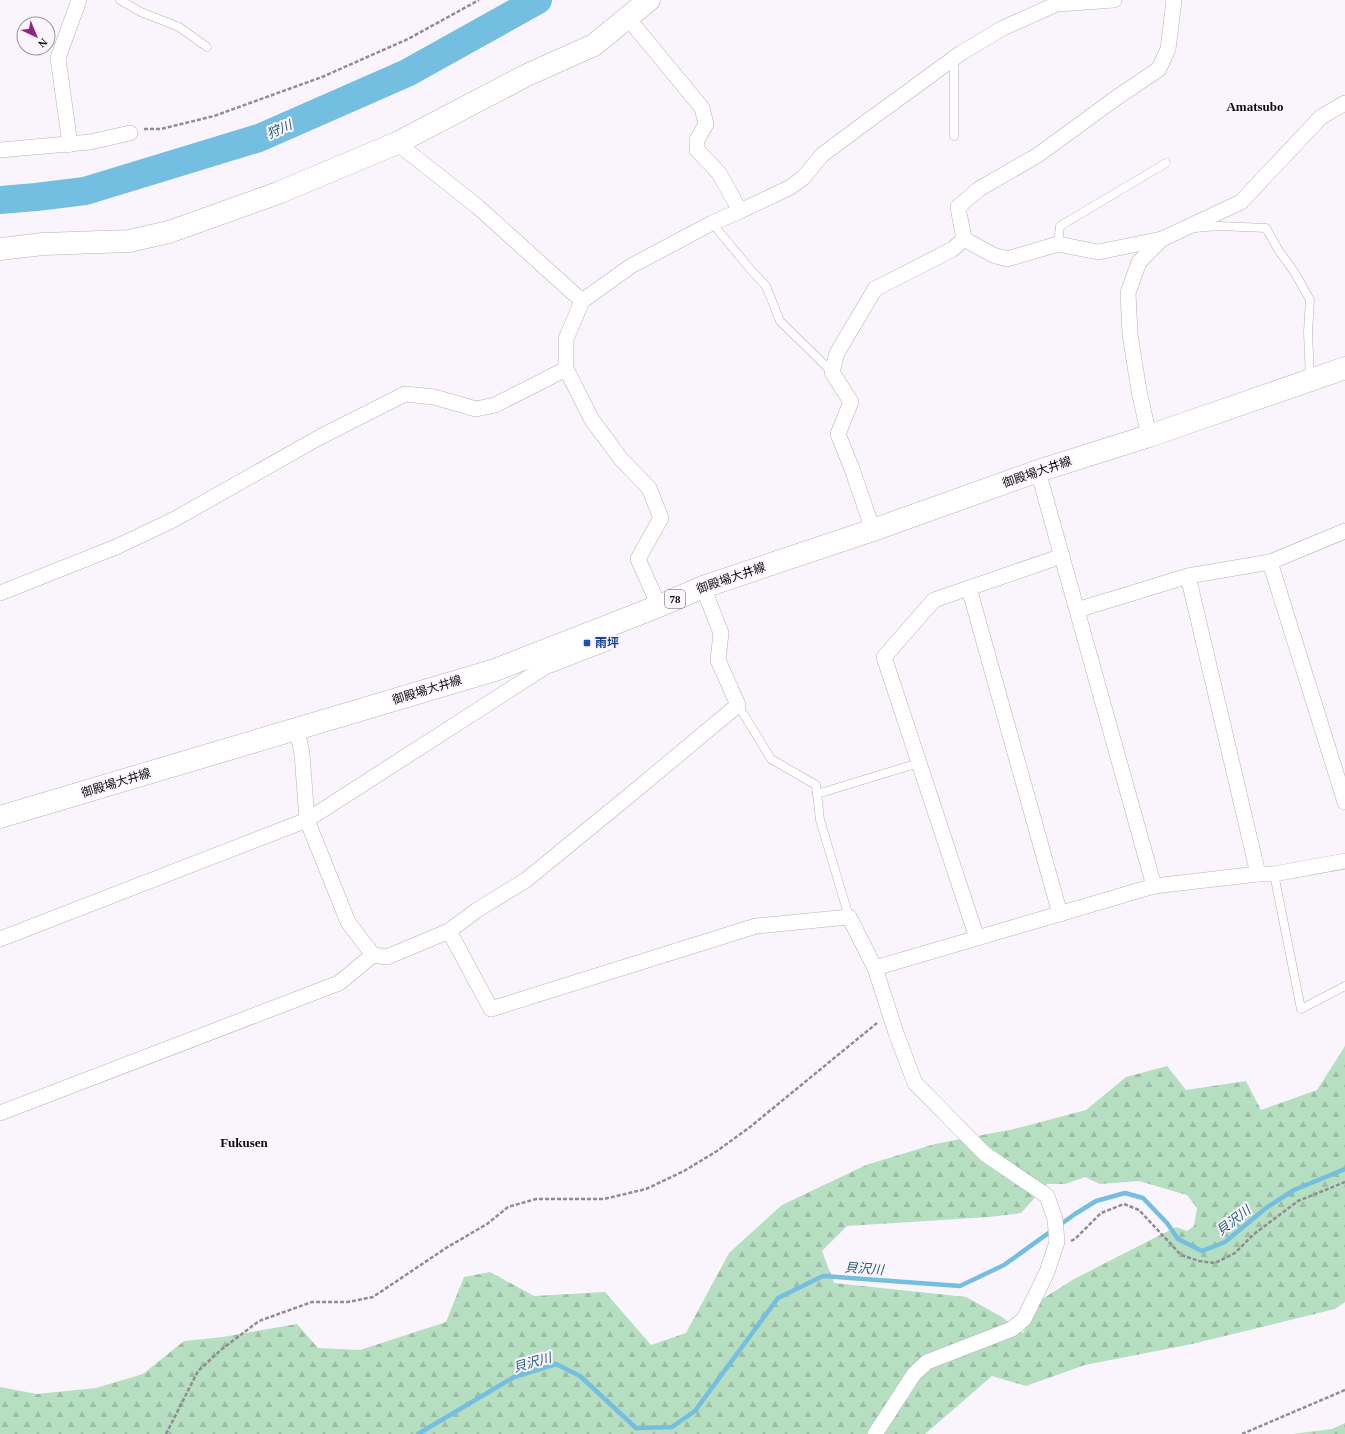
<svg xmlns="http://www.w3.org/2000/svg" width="1345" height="1434" font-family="'Times New Roman','Noto Sans JP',serif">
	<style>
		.forest { fill: url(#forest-firs); fill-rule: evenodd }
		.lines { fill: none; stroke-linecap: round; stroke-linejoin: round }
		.stream { stroke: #74bee1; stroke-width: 4.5 }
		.river { stroke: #74bee1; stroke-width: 28 }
		.lane-casing { stroke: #b6b1b8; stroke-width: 9 }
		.street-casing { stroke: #b6b1b8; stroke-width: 16 }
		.secondary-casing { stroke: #b6b1b8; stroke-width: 23 }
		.primary-casing { stroke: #b6b1b8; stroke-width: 23 }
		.path { stroke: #908d92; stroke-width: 2.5; stroke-dasharray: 4 2; stroke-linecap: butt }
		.lane { stroke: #fff; stroke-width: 8 }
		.street { stroke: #fff; stroke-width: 15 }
		.secondary { stroke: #fff; stroke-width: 22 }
		.primary { stroke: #fff; stroke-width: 22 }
		.transit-dot { fill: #1a4fb4; stroke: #faf5fc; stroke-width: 1.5 }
		.labels { text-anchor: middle; stroke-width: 4; stroke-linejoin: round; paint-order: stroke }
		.shield { fill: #faf5fc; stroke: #545155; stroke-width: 1 }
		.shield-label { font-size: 11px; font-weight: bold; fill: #0d0b0d }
		.street-label { font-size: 12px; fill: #0d0b0d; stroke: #faf5fc }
		.transit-label { font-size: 12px; font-weight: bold; fill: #164399; stroke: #faf5fc; text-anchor: start }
		.neighbourhood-label { font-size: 13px; font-weight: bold; fill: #0d0b0d; stroke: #faf5fc }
		.water-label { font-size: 13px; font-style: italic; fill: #235d75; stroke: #faf5fc }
	</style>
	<defs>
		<pattern id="forest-firs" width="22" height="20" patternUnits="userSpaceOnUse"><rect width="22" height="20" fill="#b6dec0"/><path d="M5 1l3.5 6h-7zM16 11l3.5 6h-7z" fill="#9bbda4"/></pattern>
	</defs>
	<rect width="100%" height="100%" fill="#faf5fc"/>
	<!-- forest -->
	<g class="forest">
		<path d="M1345,1046V1302L1335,1309L1192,1344L1085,1365L1026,1386L992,1376L925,1434H0V1387L37,1394L96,1388L143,1374L184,1341L223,1337L297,1324L318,1348L360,1350L446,1322L464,1277L490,1272L534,1296L605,1292L651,1345L686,1333L729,1253L782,1205L866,1165L935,1144L1014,1129L1086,1110L1126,1077L1167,1066L1186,1090L1246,1081L1261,1110L1317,1090ZM1085,1177L1100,1184L1139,1181L1156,1186L1187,1195L1197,1208L1194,1226L1187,1231L1176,1227L1074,1279L1039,1301L1023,1333L1002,1317L966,1297L834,1283L822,1251L847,1226L989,1217L1021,1213L1047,1184H1065Z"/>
		<polygon points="1345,1423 1345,1434 1292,1434 1332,1429"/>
	</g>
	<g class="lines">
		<!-- stream -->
		<polyline class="stream" points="418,1434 514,1377 556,1364 580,1376 636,1428 672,1427 695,1411 778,1298 823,1276 960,1286 1004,1265 1075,1214 1096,1201 1125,1193 1143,1198 1167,1223 1178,1239 1202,1251 1225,1242 1266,1208 1294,1190 1345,1169"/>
		<!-- river -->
		<polyline class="river" points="0,200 36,197 85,191 259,138 407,73 538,0"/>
		<defs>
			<g id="lane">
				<polyline points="120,0 141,12 179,27 207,47"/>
				<polyline points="954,136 954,58"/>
				<polyline points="712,223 751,270 766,286 780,321 832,372"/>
				<polyline points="1195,228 1219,226 1266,228 1279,251 1295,273 1310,300 1308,332 1310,379"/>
				<polyline points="1058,244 1060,226 1166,163"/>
				<polyline points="738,705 771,759 816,785 820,820 849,917"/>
				<polyline points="817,794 919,763"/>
				<polyline points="1274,874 1301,1009 1345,986"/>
			</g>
			<g id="street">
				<polyline points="627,17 702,108 706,124 697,140 697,150 719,173 740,211 712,223 631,266 582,301 566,339 566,369 592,420 621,459 649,488 661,518 638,559 659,606"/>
				<polyline points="397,143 478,207 582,301"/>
				<polyline points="68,145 69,137 58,58 79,0"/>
				<polyline points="0,150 90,142 130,133"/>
				<polyline points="740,211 789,188 803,178 822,155 865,123 961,53 1003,28 1057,4 1114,0"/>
				<polyline points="964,239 993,255 1007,259 1058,244 1098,252 1162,239 1241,202 1321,117 1345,103"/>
				<polyline points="964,239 958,207 979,189 1038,155 1116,98 1159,69 1168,49 1174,0"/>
				<polyline points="1149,436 1139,391 1130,334 1128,293 1139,262 1162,239"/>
				<polyline points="1038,471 1154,886"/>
				<polyline points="873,530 852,469 838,434 851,402 832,372 837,353 875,289 953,249 964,239"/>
				<polyline points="1270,562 1345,802"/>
				<polyline points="1188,576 1258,874"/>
				<polyline points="969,588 1060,914"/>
				<polyline points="0,593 116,547 173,520 320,437 405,394 434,397 476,409 495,405 566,369"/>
				<polyline points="1077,610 1188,576 1270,562 1345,531"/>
				<polyline points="297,729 302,754 307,820 348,922 373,955"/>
				<polyline points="449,931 491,1009 756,926 849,917 875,968 896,1033 915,1083 985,1154 1047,1196 1055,1219 1057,1242 1047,1272 1024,1319 1012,1329 927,1362 914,1374 875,1434"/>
				<polyline points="977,938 884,657 934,600 1062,556"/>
				<polyline points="0,939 307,820 545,667 607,643 604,628"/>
				<polyline points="875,968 1154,886 1258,874 1274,874 1345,861"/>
				<polyline points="0,1113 339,983 373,955 387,957 449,931 477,910 526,880 630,795 738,705 718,660 721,633 703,587"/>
			</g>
			<polyline id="secondary" points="0,249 43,244 129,241 169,232 278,193 397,143 527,75 594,45 649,0"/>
			<polyline id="primary" points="0,817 495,670 659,606 703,587 873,530 1038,471 1149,436 1345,368"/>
		</defs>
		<!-- lane casing -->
		<use href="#lane" class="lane-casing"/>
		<!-- street casing -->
		<use href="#street" class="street-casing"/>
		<!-- secondary casing -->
		<use href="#secondary" class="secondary-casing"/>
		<!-- primary casing -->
		<use href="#primary" class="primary-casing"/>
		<!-- path -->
		<g class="path">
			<polyline points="144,129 161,129 214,116 322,77 408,39 479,0"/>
			<polyline points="1071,1241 1075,1239 1101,1213 1124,1204 1139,1210 1181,1255 1199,1261 1215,1263 1235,1253 1254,1234 1298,1201 1345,1182"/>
			<polyline points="166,1434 198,1371 222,1349 259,1321 312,1302 348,1302 373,1297 446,1248 487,1224 508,1207 536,1199 604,1199 646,1189 684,1171 717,1151 750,1127 877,1023"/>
			<polyline points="1242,1434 1345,1390"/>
		</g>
		<!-- lane -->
		<use href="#lane" class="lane"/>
		<!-- street -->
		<use href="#street" class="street"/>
		<!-- secondary -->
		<use href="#secondary" class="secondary"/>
		<!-- primary -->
		<use href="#primary" class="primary"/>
	</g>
	<!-- markers -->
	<rect class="transit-dot" x="583" y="639" width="8" height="8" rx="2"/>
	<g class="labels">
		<!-- shield labels -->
		<rect class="shield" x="665" y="590" width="20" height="18" rx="3"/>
		<g class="shield-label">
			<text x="675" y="603">78</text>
		</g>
		<!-- street labels -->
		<g class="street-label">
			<text transform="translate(1037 472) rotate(-19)" y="4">御殿場大井線</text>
			<text transform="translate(731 578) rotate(-19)" y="4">御殿場大井線</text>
			<text transform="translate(427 690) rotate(-17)" y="4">御殿場大井線</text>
			<text transform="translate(116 783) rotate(-17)" y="4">御殿場大井線</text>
		</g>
		<!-- transit labels -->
		<g class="transit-label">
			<text x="595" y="647">雨坪</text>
		</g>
		<!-- neighbourhood labels -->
		<g class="neighbourhood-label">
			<text x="1255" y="111">Amatsubo</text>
			<text x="244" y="1147">Fukusen</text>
		</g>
		<!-- water labels -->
		<g class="water-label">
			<text transform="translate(279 129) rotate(-24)" y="5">狩川</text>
			<text transform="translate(1233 1220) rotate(-38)" y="5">貝沢川</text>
			<text transform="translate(864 1268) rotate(4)" y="5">貝沢川</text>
			<text transform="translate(532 1362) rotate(-16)" y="5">貝沢川</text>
		</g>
	</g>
	<!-- north arrow -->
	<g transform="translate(36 36) rotate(136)"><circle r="19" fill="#faf5fc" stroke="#9b979c"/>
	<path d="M0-3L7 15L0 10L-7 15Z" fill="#922384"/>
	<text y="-6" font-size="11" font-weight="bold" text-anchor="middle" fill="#0d0b0d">N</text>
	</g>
</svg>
